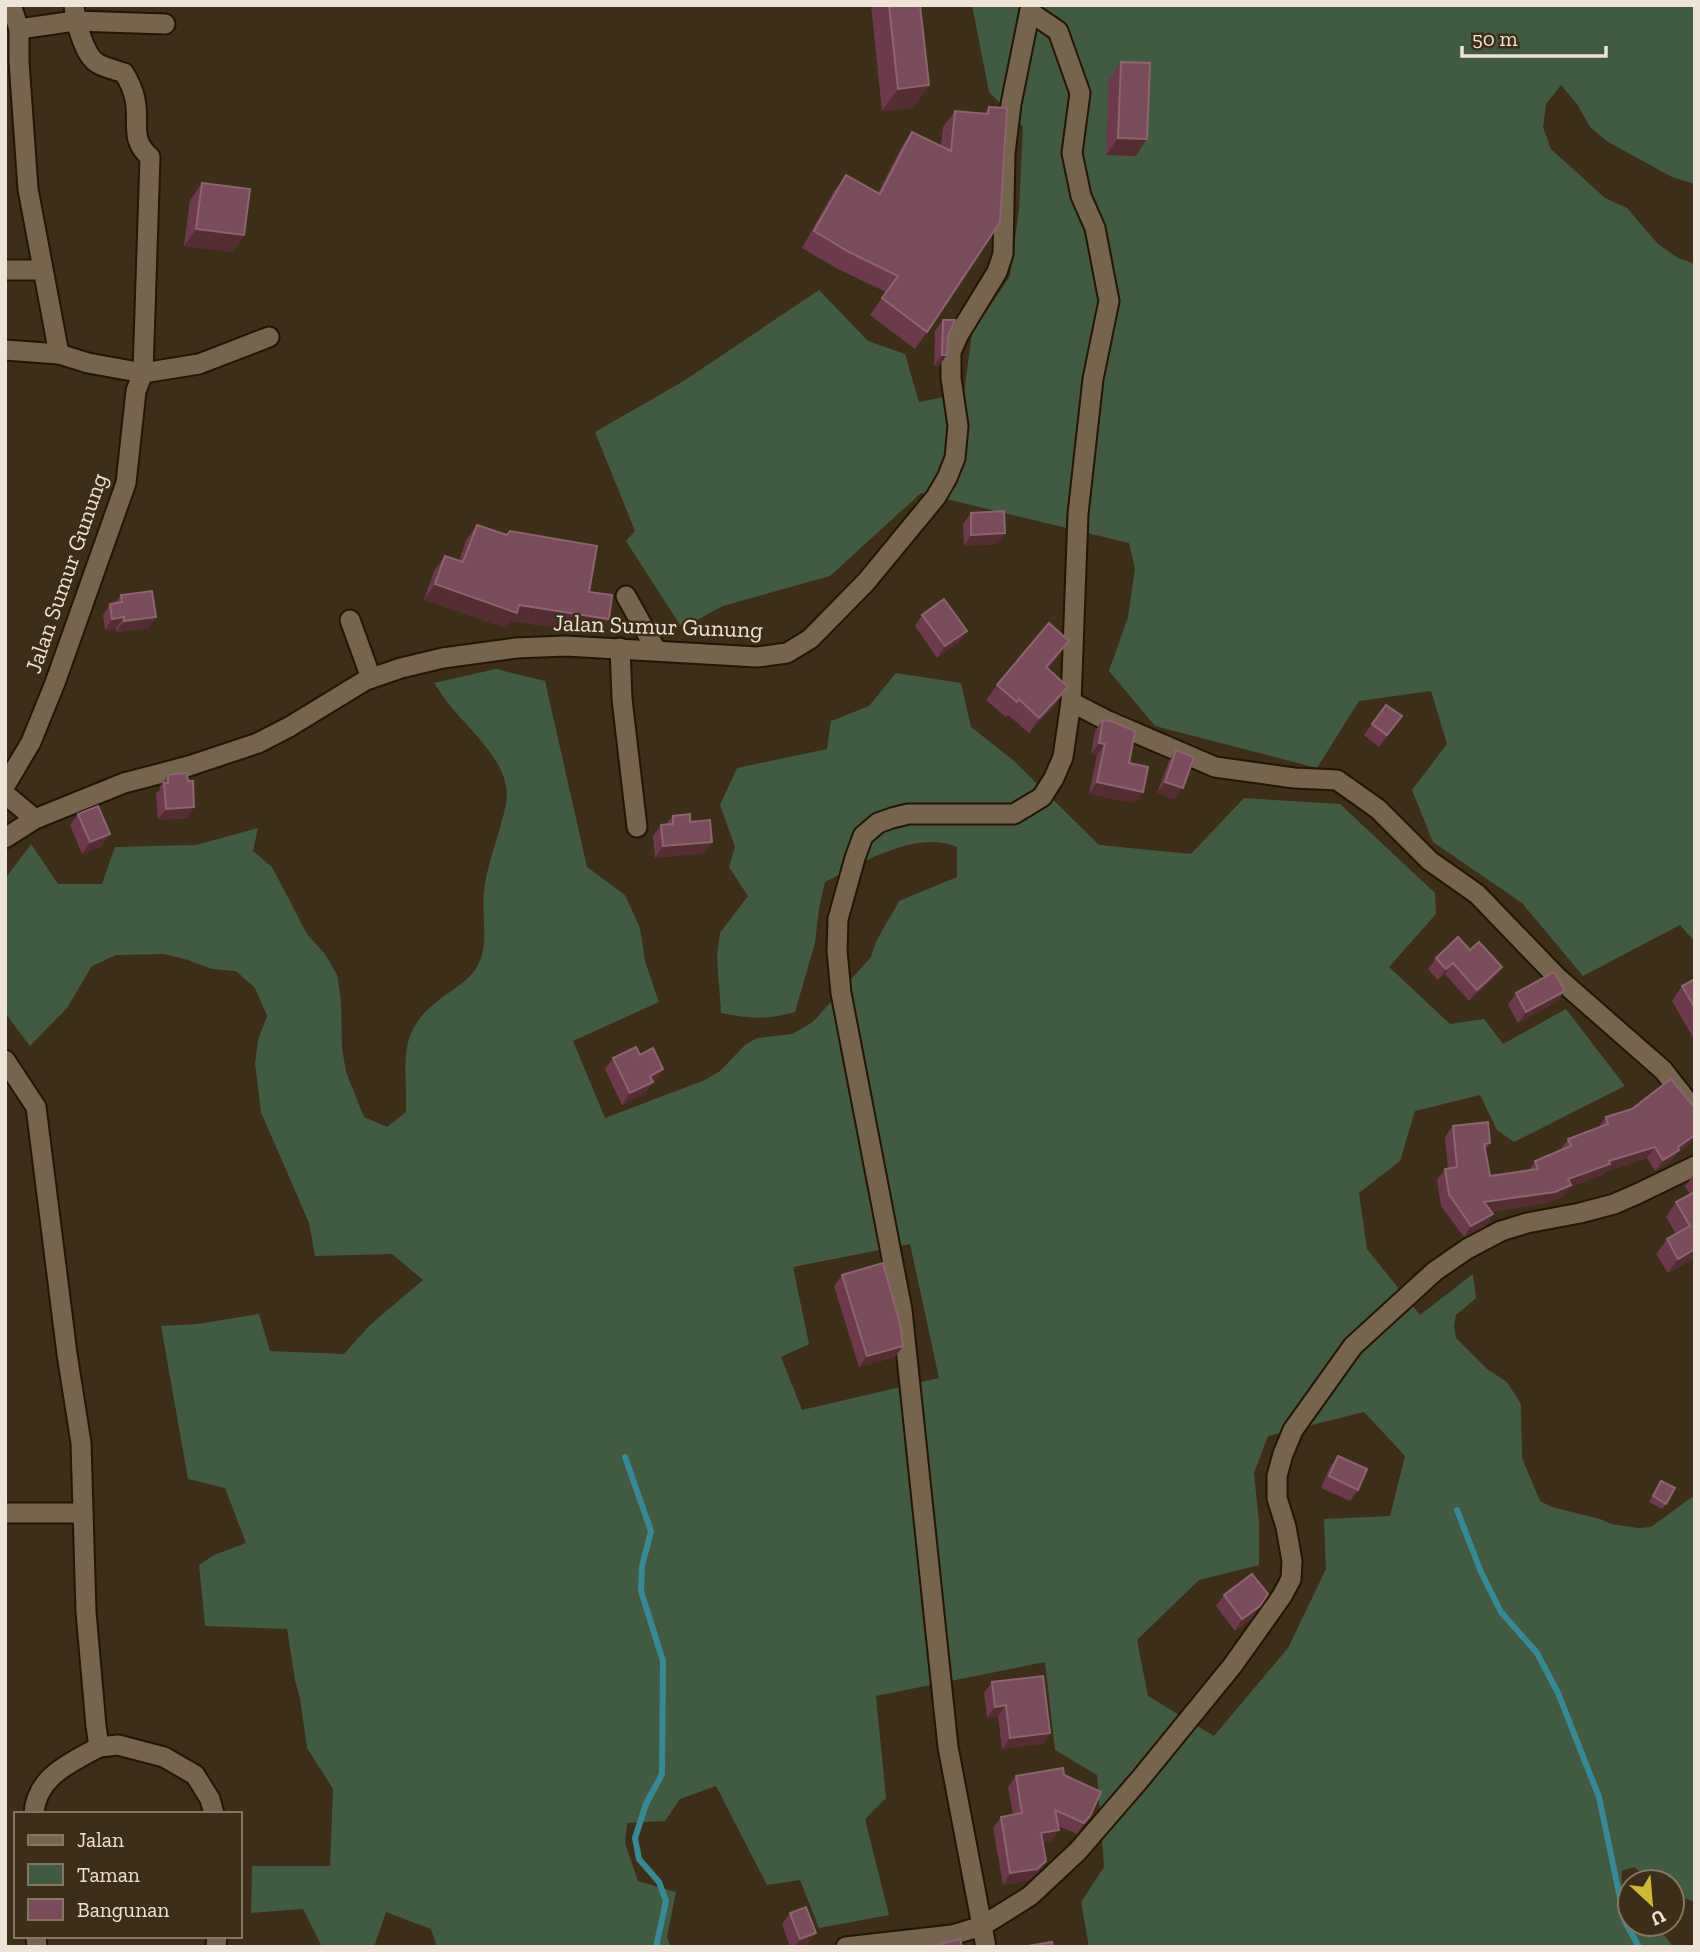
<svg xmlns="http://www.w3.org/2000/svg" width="1700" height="1952" font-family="'Zilla Slab',serif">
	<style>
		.green { fill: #435a42; fill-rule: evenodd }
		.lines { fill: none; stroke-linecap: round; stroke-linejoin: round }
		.stream { stroke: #378994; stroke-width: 6 }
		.minor-casing { stroke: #231602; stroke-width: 23 }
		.minor { stroke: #75654e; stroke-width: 19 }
		.wall { fill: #6c3a4c }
		.shaded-wall { fill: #532d31 }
		.building { fill: #7a4c5b; stroke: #8c646f; stroke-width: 2 }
		.labels { text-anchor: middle; stroke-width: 5; stroke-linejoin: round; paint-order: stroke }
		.street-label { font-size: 23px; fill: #ede4d7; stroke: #3c2e18 }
	</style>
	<rect width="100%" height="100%" fill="#3c2e18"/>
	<!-- green -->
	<g class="green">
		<polygon points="972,5 1695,5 1695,184 1672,177 1608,142 1590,127 1577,104 1561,85 1546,104 1543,127 1551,149 1605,198 1627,208 1658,244 1678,258 1695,264 1695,942 1680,925 1583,976 1522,903 1433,842 1412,790 1447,744 1431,691 1359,701 1317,768 1155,726 1109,671 1128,617 1135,568 1129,543 921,493 830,576 723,606 682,628 626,541 635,531 595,432 682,382 819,290 868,341 905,354 919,402 964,393 972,333 1010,276 1019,209 1023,126 989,92"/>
		<path d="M496,669L545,681L587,867L625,895L640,928L645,961L659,1002L573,1041L605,1118L705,1080L720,1071L746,1044L757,1038L792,1034L813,1022L871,957C875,938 890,919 899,901L957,877V847C916,829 861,863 825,882L819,908L815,943L795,1012C765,1020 752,1019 721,1013L717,956L720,933L748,896L729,867L735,847L720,805L737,768L827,749L831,721L869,706L896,673L961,683L971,727L1013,760L1099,845L1191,854L1244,798L1340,804L1435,893L1436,914L1389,967L1450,1024L1484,1019L1503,1044L1566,1009L1625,1086L1514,1142L1497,1130L1480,1095L1415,1111L1400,1161L1359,1193L1367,1249L1420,1315L1473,1274L1476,1298L1456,1315L1454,1326L1456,1338L1487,1369L1507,1382L1521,1404L1522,1458L1540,1501L1552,1507L1600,1519L1611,1524L1638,1528L1651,1527L1695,1495V1902L1672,1894V1882H1648L1644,1876L1634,1867L1622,1871C1621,1880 1622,1891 1630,1897V1924H1656L1673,1947H1089L1081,1902L1104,1867L1097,1775L1055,1750L1045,1662L876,1696L886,1798L865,1819L889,1915L819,1928L800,1880L767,1885L716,1786L680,1799L665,1821L627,1823L625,1843L638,1881L676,1892L667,1937L671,1947H437L431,1929L386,1912L374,1947H322L303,1909L251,1913L252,1866H330L333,1789L307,1748L300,1698L295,1680L287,1629L205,1626L199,1565L214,1555L246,1543L225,1488L188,1479L161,1326L197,1324L259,1314L270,1351L344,1354L370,1325L423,1280L392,1254L315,1256L309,1223L261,1112L255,1063L258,1040L267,1016L255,988L236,971L212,969L188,960L164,954L116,955L92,966L67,1008L30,1046L5,1013V879L31,844L58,884H102L115,847L196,845L258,828L253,851L272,867L307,934L325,954L337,975L341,1000L342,1048L346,1072L364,1117L387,1127L406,1112C408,1068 395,1036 434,1004C447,992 464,985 475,970C491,947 481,918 484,892C487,862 500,834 506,804C513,766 474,735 453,709C446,701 440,692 434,683ZM910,1244L939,1378L802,1410L781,1357L809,1344L793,1267ZM1364,1412L1405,1456L1390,1516L1324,1519L1326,1569L1288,1648L1214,1736L1148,1696L1137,1640L1199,1580L1259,1565V1523L1254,1473L1268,1436Z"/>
	</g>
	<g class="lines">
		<!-- stream -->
		<g class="stream">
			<polyline points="625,1457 651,1531 642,1566 641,1591 663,1661 662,1774 646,1804 635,1838 639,1859 659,1882 666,1901 656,1947"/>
			<polyline points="1457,1510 1481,1572 1501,1612 1537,1653 1558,1693 1599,1797 1625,1922 1639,1947"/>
		</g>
		<defs>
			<g id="minor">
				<polyline points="11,5 19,29"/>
				<polyline points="165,24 75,21 19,29 19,62 28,189 59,354 88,363 143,373 199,364 269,337"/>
				<polyline points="5,270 42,270"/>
				<polyline points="5,350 59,354"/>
				<polyline points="626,596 656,650"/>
				<polyline points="350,620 371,678"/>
				<polyline points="620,648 622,699 637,827"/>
				<polyline points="1071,702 1106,720 1215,767 1294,778 1337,780 1378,809 1430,861 1477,894 1558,978 1663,1070 1695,1111"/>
				<path d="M5,786L31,742L55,683L126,483L136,391L143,373L150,157C129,139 140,122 135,99C133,90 129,81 124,73C116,70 105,68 97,63C84,55 75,20 74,5"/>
				<polyline points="5,794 35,819"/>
				<polyline points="5,838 35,819 124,783 189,766 258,743 289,727 366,680 401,668 443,658 516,648 566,646 757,657 787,653 810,639 866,582 936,497 947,478 955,458 958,426 951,378 951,352 959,334 997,272 1003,254 1005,153 1011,104 1031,5"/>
				<polyline points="5,1060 36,1107 67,1354 81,1443 86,1612 96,1726 99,1747 118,1745 164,1757 195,1775 210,1799 214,1814"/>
				<polyline points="5,1513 83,1513"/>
				<path d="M34,1814C36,1776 71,1763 99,1747"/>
				<polyline points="36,1936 37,1947"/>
				<polyline points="216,1947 217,1936"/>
				<polyline points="846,1947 952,1935 982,1926 1030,1896 1078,1851 1141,1778 1233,1665 1282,1596 1291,1579 1292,1561 1286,1527 1277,1498 1277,1476 1283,1454 1293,1430 1353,1346 1435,1271 1467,1249 1501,1231 1527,1223 1580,1213 1614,1204 1637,1194 1695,1166"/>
				<polyline points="986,1947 948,1747 902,1310 841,993 837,951 838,919 855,858 863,836 878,823 892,818 908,814 1014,814 1042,797 1054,778 1063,757 1071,702 1078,514 1093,379 1109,301 1095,228 1081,196 1072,153 1080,93 1058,31 1030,12"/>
			</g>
		</defs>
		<!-- minor casing -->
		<use href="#minor" class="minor-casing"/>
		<!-- minor -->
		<use href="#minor" class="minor"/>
	</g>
	<!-- wall -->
	<g class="wall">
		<polygon points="871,5 920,5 929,85 913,108 882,111"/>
		<polygon points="1121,62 1136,156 1106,155 1109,79"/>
		<polygon points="989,107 1007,108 927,332 915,349 870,315 886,292 838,269 802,248 834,191 846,175 878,193 901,148 912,132 941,146 943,127 955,111 984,114"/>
		<polygon points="202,183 244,235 233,252 184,246 190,200"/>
		<polygon points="943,320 947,355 939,366 934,366 935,331"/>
		<polygon points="971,513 1005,533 997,544 964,546 963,524"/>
		<polygon points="477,525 589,592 609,619 598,634 511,621 506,628 424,600 434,571 445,556 459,561 466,540"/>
		<polygon points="121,595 156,617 148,628 116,632 116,628 105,630 103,615 110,604 115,603"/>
		<polygon points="922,615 959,642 937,658 915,626"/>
		<polygon points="1058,656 1048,669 1068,687 1057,702 1029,733 1008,715 1006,717 986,700 997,685"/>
		<polygon points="1402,716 1379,747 1364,735 1372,724"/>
		<polygon points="1103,720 1129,763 1135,803 1089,794 1097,755 1091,754 1095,731"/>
		<polygon points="1176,750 1175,799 1157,793 1169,761"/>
		<polygon points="168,775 187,818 158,820 156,794 160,789 160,786"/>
		<polygon points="78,814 102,846 82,854 70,825"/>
		<polygon points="673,816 690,822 712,842 704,853 655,858 653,836 661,825 666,824"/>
		<polygon points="1458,937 1494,978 1469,1001 1445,974 1438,980 1428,969 1436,958"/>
		<polygon points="1695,979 1695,1041 1672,1001 1682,986"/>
		<polygon points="1516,993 1557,1002 1518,1023 1508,1005"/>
		<polygon points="640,1055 663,1069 645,1093 622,1105 605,1069 613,1058"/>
		<polygon points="1693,1107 1695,1108 1695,1140 1677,1153 1671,1161 1655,1171 1647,1158 1605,1172 1602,1175 1570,1187 1563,1196 1547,1203 1491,1212 1493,1214 1485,1226 1464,1237 1441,1206 1437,1180 1445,1169 1448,1169 1445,1137 1453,1126 1490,1143 1485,1150 1490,1176 1529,1170 1535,1161 1560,1150 1568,1139 1598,1128 1606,1117"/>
		<polygon points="1695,1173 1695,1258 1668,1273 1656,1254 1667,1239 1676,1234 1666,1217 1676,1202 1690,1194 1685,1186"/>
		<polygon points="842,1275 895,1357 859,1367 834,1286"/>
		<polygon points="1338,1456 1358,1490 1350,1501 1321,1488 1330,1467"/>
		<polygon points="1661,1481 1666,1504 1662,1509 1649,1502"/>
		<polygon points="1268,1594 1252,1618 1235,1631 1216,1606 1224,1595"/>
		<polygon points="992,1682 1050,1733 1043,1744 1002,1749 998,1716 987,1718 984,1693"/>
		<polygon points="1064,1775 1090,1816 1077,1834 1058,1826 1051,1842 1043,1843 1046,1861 1038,1872 1029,1880 1003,1885 993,1828 1001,1817 1013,1815 1008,1787 1016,1776"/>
		<polygon points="790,1913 808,1944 801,1947 790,1947 782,1924"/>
	</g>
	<!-- shaded-wall -->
	<g class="shaded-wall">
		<polygon points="929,85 913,108 882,111 898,89"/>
		<polygon points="1118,138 1147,139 1136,156 1106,155"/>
		<polygon points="196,229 244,235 233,252 184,246"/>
		<polygon points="942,355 947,355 939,366 934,366"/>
		<polygon points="1005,533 997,544 964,546 971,535"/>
		<polygon points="435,584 519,605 609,619 598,634 511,621 506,628 424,600"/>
		<polygon points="124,617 116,628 105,630 112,619"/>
		<polygon points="156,617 148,628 116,632 124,621"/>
		<polygon points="967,631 959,642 937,658 945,646"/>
		<polygon points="1069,641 1058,656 1035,683 1046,667"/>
		<polygon points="1068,687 1057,702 1029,733 1039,718"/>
		<polygon points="1099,743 1105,744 1097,755 1091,754"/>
		<polygon points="1097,782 1143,792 1135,803 1089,794"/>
		<polygon points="1165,782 1183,788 1175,799 1157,793"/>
		<polygon points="194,807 187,818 158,820 166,809"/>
		<polygon points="110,834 102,846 82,854 90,842"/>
		<polygon points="712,842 704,853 655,858 663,846"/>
		<polygon points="1453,963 1445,974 1438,980 1446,969"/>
		<polygon points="1502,967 1494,978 1469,1001 1477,990"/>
		<polygon points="1565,991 1557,1002 1518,1023 1526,1012"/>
		<polygon points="663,1069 656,1081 642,1087 650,1076"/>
		<polygon points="653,1082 645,1093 622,1105 630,1093"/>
		<polygon points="1695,1135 1695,1140 1677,1153 1671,1161 1655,1171 1663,1160"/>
		<polygon points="1655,1147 1647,1158 1605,1172 1602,1175 1570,1187 1563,1196 1547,1203 1477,1214 1484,1202 1568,1179 1609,1161"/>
		<polygon points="1493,1214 1485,1226 1464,1237 1471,1226"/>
		<polygon points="1695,1249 1695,1258 1668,1273 1678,1259"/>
		<polygon points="903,1346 895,1357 859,1367 867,1356"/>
		<polygon points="1260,1606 1252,1618 1235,1631 1242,1619"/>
		<polygon points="1006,1705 998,1716 987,1718 995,1707"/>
		<polygon points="1050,1733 1043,1744 1002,1749 1010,1738"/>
		<polygon points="1059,1830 1051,1842 1033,1845 1041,1833"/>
		<polygon points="1046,1861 1038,1872 1029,1880 1003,1885 1010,1873"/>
		<polygon points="816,1933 808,1944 801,1947 794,1947 800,1939"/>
	</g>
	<!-- building -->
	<g class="building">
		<polygon points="889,5 920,5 929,85 898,89"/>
		<polygon points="1121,62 1150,63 1147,139 1118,138"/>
		<polygon points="989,107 1007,108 1000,222 927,332 882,298 898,276 849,252 814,231 846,175 880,194 912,132 951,151 955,111 988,114"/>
		<polygon points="202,183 250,189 244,235 196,229"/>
		<polygon points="943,320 955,320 948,336 947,355 942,355"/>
		<polygon points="1004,511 1005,533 971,535 971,513"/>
		<polygon points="477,525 507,535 510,531 597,546 589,592 612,595 609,619 519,605 517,613 435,584 445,556 463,562"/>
		<polygon points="152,591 156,617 124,621 124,617 112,619 110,604 122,602 121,595"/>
		<polygon points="944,599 967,631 945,646 922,615"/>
		<polygon points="1049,623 1069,641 1046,667 1068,687 1039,718 1019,699 1017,702 997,685"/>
		<polygon points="1386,705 1402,716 1387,735 1372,724"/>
		<polygon points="1103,720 1111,721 1135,731 1129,763 1148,767 1143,792 1097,782 1105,744 1099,743"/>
		<polygon points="1176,750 1194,757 1183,788 1165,782"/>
		<polygon points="187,773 188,781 193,781 194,807 166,809 164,783 168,783 168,775"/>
		<polygon points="98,806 110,834 90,842 78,814"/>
		<polygon points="690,814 690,822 710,820 712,842 663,846 661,825 673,824 673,816"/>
		<polygon points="1458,937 1470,950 1479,942 1502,967 1477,990 1453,963 1446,969 1436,958"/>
		<polygon points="1554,972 1565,991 1526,1012 1516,993"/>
		<polygon points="1695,979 1695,1008 1682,986"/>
		<polygon points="636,1047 640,1055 653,1048 663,1069 650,1076 653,1082 630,1093 613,1058"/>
		<polygon points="1671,1079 1695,1108 1695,1135 1678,1147 1679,1150 1663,1160 1655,1147 1609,1161 1610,1164 1568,1179 1571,1185 1555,1192 1484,1202 1493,1214 1471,1226 1449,1194 1445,1169 1457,1167 1453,1126 1488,1122 1490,1143 1484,1144 1490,1176 1538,1169 1535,1161 1571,1146 1568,1139 1608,1124 1606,1117 1632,1109"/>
		<polygon points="1695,1192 1695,1249 1678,1259 1667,1239 1690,1226 1676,1202"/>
		<polygon points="883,1263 900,1324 903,1346 867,1356 842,1275"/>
		<polygon points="1338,1456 1367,1469 1358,1490 1329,1476"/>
		<polygon points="1661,1481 1675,1488 1666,1504 1653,1496"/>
		<polygon points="1252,1574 1268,1594 1260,1606 1242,1619 1224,1595"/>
		<polygon points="1043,1676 1050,1733 1010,1738 1006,1705 995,1707 992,1682"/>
		<polygon points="1063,1768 1064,1775 1101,1792 1090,1816 1084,1823 1055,1810 1059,1830 1041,1833 1046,1861 1037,1869 1010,1873 1001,1817 1022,1813 1016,1776"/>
		<polygon points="806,1907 816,1933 800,1939 790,1913"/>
		<polygon points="960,1939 962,1947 930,1947"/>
		<polygon points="1052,1942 1053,1947 1027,1947 1027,1946"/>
	</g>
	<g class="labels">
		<!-- street labels -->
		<g class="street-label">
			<text transform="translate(66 573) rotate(-71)" y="8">Jalan Sumur Gunung</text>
			<text transform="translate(658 626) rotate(2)" y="8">Jalan Sumur Gunung</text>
		</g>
	</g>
	<!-- border -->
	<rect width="1700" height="1952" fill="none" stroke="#ede4d7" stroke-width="14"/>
	<!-- legend -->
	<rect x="14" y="1812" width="228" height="126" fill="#3c2e18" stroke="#837764" stroke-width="2"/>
	<rect x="28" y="1835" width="35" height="10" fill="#75654e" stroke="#837764" stroke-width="2"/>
	<text x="77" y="1847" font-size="21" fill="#ede4d7">Jalan</text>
	<rect x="28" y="1864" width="35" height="21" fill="#435a42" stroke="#837764" stroke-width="2"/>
	<text x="77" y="1882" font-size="21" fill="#ede4d7">Taman</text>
	<rect x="28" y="1899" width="35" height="21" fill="#7a4c5b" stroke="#837764" stroke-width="2"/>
	<text x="77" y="1917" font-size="21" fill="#ede4d7">Bangunan</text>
	<!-- north arrow -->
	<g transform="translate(1651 1903) rotate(154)"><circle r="33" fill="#3c2e18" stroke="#837764" stroke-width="2"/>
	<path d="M0-5L12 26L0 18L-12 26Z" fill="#ceb837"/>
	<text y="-10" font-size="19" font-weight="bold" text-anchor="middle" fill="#ede4d7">U</text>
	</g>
	<!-- scale -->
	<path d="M1462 46v10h144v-10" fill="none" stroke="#ede4d7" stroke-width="3.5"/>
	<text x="1472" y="46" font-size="21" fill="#ede4d7" stroke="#3c2e18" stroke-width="5" paint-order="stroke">50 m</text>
</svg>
